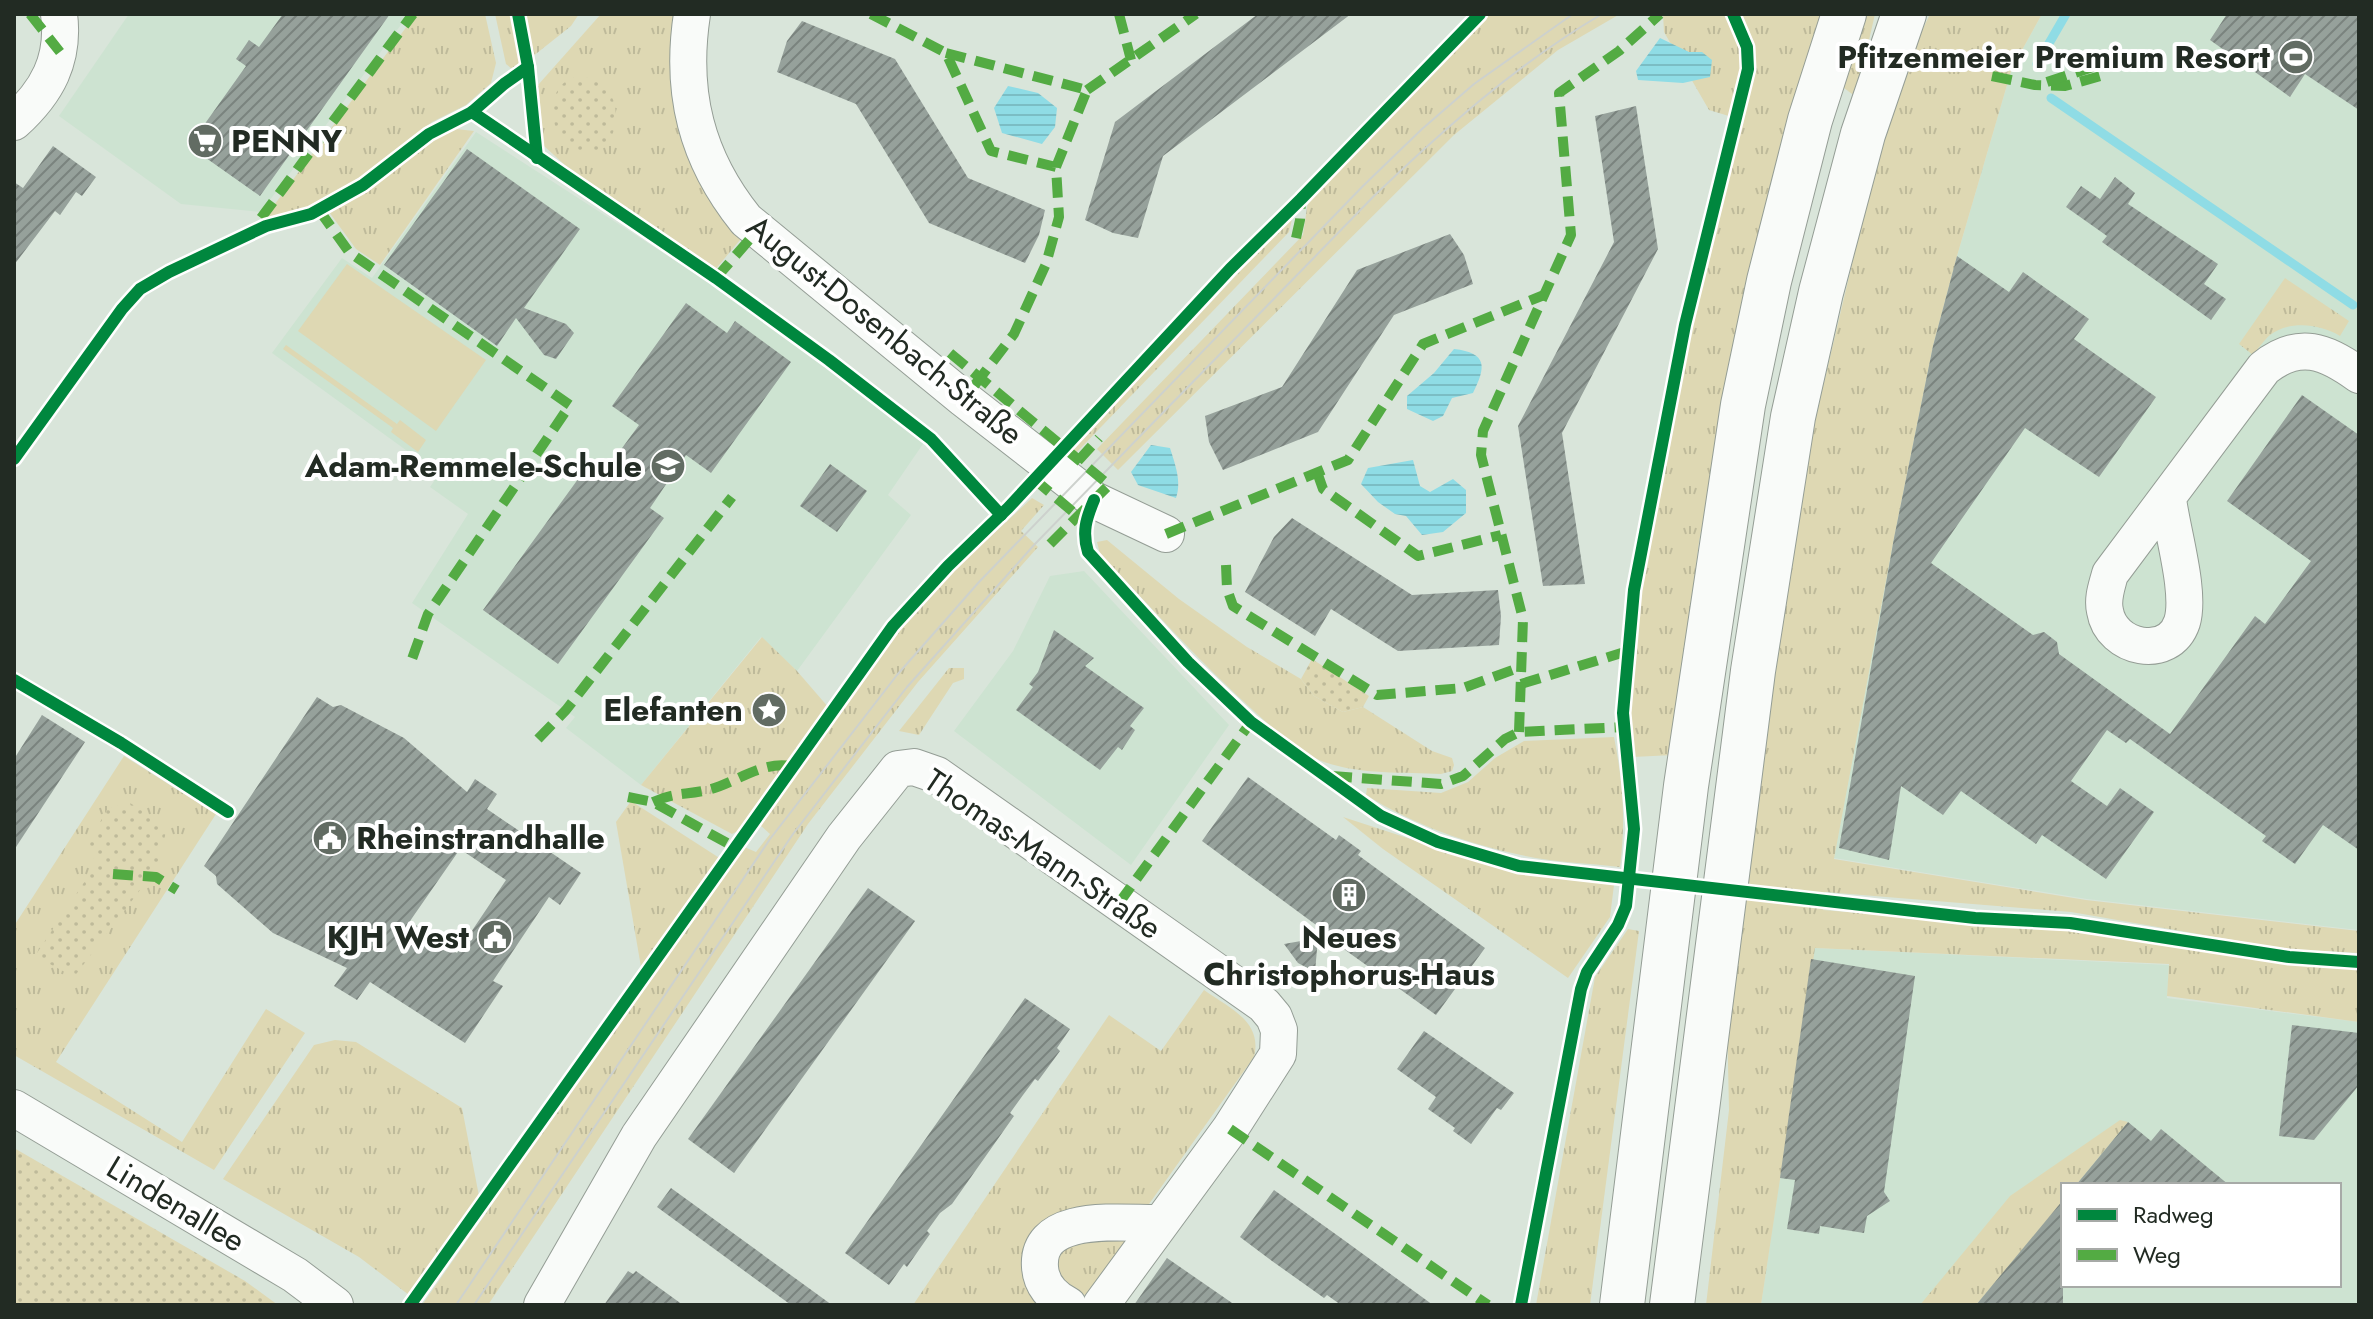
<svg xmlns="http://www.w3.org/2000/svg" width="2373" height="1319" font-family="Jost,sans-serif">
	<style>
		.built { fill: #cde3d1; fill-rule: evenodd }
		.grass { fill: url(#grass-tufts) }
		.park { fill: url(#park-dots) }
		.garden { fill: #ded8b3 }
		.water { fill: url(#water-rules) }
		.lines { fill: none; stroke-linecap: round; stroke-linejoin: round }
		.stream { stroke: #8fdce5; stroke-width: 9 }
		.building { fill: url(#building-hatch); fill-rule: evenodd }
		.minor-casing { stroke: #949d95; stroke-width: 38 }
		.highway-casing { stroke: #949d95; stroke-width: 46 }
		.minor { stroke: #f9fbf9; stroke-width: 36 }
		.highway { stroke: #f9fbf9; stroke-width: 44 }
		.tram { stroke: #cdd1cd; stroke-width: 2 }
		.quiet { stroke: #53ab43; stroke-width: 10; stroke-dasharray: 20 10; stroke-linecap: butt }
		.cycleway-casing { stroke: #fff; stroke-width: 17 }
		.cycleway { stroke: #00873e; stroke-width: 12 }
		.labels { text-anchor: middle; stroke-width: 8; stroke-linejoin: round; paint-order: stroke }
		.poi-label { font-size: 32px; font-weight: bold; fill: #222b23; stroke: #fff; text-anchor: end }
		.street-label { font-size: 32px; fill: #222b23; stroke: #fff }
	</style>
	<defs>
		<pattern id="grass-tufts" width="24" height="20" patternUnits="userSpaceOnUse" patternTransform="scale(2)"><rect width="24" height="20" fill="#ded8b3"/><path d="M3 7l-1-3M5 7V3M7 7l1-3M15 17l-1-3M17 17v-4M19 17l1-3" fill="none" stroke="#beba9a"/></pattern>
		<pattern id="park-dots" width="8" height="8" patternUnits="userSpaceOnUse" patternTransform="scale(2)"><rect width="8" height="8" fill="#ded8b3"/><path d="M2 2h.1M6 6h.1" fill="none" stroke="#beba9a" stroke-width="1.8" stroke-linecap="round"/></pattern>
		<pattern id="water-rules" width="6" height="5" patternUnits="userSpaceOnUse" patternTransform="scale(2)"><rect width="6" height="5" fill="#8fdce5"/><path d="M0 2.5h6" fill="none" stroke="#7bbdc4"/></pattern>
		<pattern id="building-hatch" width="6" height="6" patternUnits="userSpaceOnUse" patternTransform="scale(2)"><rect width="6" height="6" fill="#96a19b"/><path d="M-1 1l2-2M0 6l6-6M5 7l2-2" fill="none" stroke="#7a837e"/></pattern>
	</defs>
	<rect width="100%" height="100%" fill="#d9e5da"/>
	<!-- built -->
	<g class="built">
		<polygon points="129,14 409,14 261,212 181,204 59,116"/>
		<polygon points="2042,14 2359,14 2359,930 2087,899 1834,858 1894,538 1933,346 1957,256 2012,68"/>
		<polygon points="476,132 716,287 925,441 888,495 911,515 797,671 761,637 641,785 566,728 575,717 412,603 468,514 430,487 439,474 272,353 342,258 372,278"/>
		<polygon points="1084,571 1229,725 1131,865 954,731 1013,651 1050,576"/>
		<path d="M1814,948L2169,965L2167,998L2359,1022V1305H1761ZM2063,1185H2339V1285H2063Z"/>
	</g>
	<!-- grass -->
	<g class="grass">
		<polygon points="416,14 485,14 496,63 491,83 466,105 432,122 362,178 316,206 272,219 266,216"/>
		<polygon points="495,14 514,14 515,17 523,63 512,69 506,64"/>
		<polygon points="524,14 579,14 571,26 532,57"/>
		<polygon points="601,14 682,14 745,234 714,271 577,176 544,146 538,85"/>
		<polygon points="1489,14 1620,14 1558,50 1454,135 1118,470 1097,449 1303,235 1308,201"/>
		<polygon points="1663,14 1821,14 1750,276 1699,542 1673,755 1633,757 1627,715 1639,592 1690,327 1742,120 1709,110 1664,32"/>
		<polygon points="1862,14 1875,14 1856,97 1840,85"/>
		<polygon points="1930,14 2042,14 2012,68 1957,256 1933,346 1894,538 1834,859 2086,900 2359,931 2359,953 2285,949 2071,912 1825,892 1823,910 2069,930 2329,968 2359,969 2359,1022 2167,996 2169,964 1815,948 1761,1305 1706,1305 1729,1110 1727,1019 1776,644 1805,463 1882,137 1909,58"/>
		<polygon points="447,128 474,131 380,265 356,249 329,212 364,192"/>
		<polygon points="1293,215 1289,232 1075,454 1072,450"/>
		<path d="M2285,278L2349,321L2340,336C2320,324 2290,320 2270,335C2264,340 2258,349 2253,355L2239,344Z"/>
		<polygon points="1032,498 1044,505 1021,531 1038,547 918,682 808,824 488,1305 422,1305 742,846 756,852 770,834 760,825 898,631 955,569"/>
		<path d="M1107,540L1179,599L1247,647L1301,679L1314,696L1343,712L1363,707L1432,751L1452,758L1454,765L1452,771L1441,774C1402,772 1356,775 1319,760C1295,749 1275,730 1255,712C1200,663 1151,607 1100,554L1097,542Z"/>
		<polygon points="762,637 797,671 829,708 747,826 732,834 641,785"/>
		<polygon points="949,668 964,668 964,679 953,683 919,735 899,731"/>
		<path d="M1614,737C1623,783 1626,820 1620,867C1587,863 1553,862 1521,855C1468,844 1412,824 1366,795L1367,788L1441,793L1468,782L1495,758L1524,741Z"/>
		<polygon points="124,756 216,814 56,1062 182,1142 266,1009 305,1033 214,1170 14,1055 14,926"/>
		<polygon points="631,801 721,859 641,967 616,822"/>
		<polygon points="1343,817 1515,873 1614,885 1610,917 1568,978 1383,849"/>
		<polygon points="1628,929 1639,931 1590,1305 1536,1305 1595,977"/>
		<path d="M1204,990C1229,1008 1263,1021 1254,1057L1144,1211L1064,1215L1047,1305H913L1109,1015L1161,1051Z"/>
		<polygon points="335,1040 356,1042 462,1108 479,1196 409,1295 359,1257 223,1179 314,1045"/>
		<polygon points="2120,1120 2128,1122 2076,1185 2063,1185 2063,1201 1976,1305 1920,1305 2010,1196"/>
		<path d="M1134,1236L1088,1296C1063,1287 1056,1283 1057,1255L1074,1238Z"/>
	</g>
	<!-- park -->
	<g class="park">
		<path d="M579,76C607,80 621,100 614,129C603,176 544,149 554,100C558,85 565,80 579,76Z"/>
		<polygon points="1312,659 1369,696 1363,707 1343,712 1314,696 1301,679"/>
		<polygon points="130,803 167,826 159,865 74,977 35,956 97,863 86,847 108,808"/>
		<polygon points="14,1148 245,1281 278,1305 14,1305"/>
	</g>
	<!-- garden -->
	<g class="garden">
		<polygon points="347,264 486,360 436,431 298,331"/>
		<polygon points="286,345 397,424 400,420 426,440 418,452 391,432 393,428 283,349"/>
	</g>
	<!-- water -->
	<g class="water">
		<polygon points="1660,38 1689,52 1702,52 1712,60 1710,77 1683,83 1638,80 1636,71"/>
		<polygon points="1008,86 1038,93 1057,108 1055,127 1042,144 1002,133 994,108"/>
		<path d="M1454,349C1488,353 1486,367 1473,393L1452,398L1443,416L1433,421L1407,409V396L1434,373Z"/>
		<path d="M1151,445L1170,448C1175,464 1182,482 1176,498L1138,485L1131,472Z"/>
		<polygon points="1413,460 1420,486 1430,492 1453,479 1466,490 1466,513 1443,532 1422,535 1406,516 1395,514 1378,502 1361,484 1368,468"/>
	</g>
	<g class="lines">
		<!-- stream -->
		<g class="stream">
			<polyline points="2037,64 2066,14"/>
			<polyline points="2051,98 2353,305"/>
		</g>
	</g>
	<!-- building -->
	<g class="building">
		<polygon points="283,14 390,14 260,196 189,146 246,66 236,59 249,40 259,47"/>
		<polygon points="1258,14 1351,14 1163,156 1138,238 1113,233 1085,220 1115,122"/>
		<polygon points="2227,14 2359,14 2359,110 2305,74 2290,97 2210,40"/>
		<polygon points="802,21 895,59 968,178 1045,210 1039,235 1025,263 929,223 856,104 777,72 787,41"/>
		<polygon points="1636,106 1658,249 1562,433 1585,584 1543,586 1518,426 1614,242 1595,116"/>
		<polygon points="53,146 96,177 82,196 76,192 60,215 55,211 14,265 14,182 23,188"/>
		<polygon points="467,149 580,229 524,308 566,324 574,333 556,359 544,355 516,318 497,346 384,265"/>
		<polygon points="2115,177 2135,193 2128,204 2218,264 2204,284 2226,299 2211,320 2102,242 2107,236 2066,207 2081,186 2100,199"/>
		<polygon points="1450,234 1464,255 1473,284 1394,315 1318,432 1223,470 1209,442 1205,416 1282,387 1357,270"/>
		<polygon points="1957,256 2009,292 2023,272 2089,319 2074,339 2156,397 2099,477 2025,428 1931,563 2033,635 2044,632 2057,642 2059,654 2170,734 2255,616 2265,624 2311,561 2227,501 2302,395 2359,435 2359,850 2323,825 2295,864 2262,841 2266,836 2130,739 2126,743 2107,730 2071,781 2107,806 2120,788 2154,812 2106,879 2042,835 2036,844 1961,791 1943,815 1901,786 1889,860 1839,848 1894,538 1933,346"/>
		<polygon points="686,303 727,333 735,321 791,362 711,473 686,455 650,508 664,518 558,664 483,610 589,464 603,474 639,425 612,406"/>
		<polygon points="830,464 867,491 837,532 800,506"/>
		<polygon points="1292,518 1412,595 1498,590 1501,616 1499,645 1398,651 1331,609 1315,636 1245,592 1274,537"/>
		<polygon points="1054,630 1094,658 1085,666 1144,708 1130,726 1135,730 1122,750 1118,747 1100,770 1016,710 1033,687 1029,684 1038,672"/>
		<path d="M317,697L333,707L341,705L404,738L467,792L475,779L497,794L487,809L581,873L560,905L549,897L493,981L503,986L465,1043L370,982L357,1000L334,986L347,968L273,933L217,884L216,876L204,866ZM460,849L506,880L457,953L410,921Z"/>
		<polygon points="42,715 85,742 14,850 14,759"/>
		<polygon points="1248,777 1336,840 1339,835 1361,851 1358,855 1485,948 1436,1015 1327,937 1331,936 1202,841"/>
		<polygon points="868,888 915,921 734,1173 688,1139"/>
		<polygon points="1318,938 1315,972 1298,963 1284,944"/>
		<polygon points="1811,959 1915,976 1884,1192 1890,1201 1867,1216 1864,1233 1820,1226 1819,1234 1787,1229 1795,1180 1780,1178"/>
		<polygon points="1025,998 1070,1029 1057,1048 1060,1051 1038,1081 1035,1079 1023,1095 1010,1113 1014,1116 952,1204 940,1213 927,1231 930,1234 907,1267 904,1264 889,1285 845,1253"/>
		<polygon points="2292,1025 2359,1033 2359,1085 2314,1140 2279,1136"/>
		<polygon points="1424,1031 1514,1093 1501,1110 1497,1108 1471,1144 1453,1131 1455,1128 1428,1109 1436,1097 1397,1069"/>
		<polygon points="2128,1122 2151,1141 2161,1129 2229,1185 2076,1185"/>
		<polygon points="671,1188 832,1305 791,1305 657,1207"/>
		<polygon points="1274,1190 1341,1238 1433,1305 1341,1305 1327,1295 1324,1298 1272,1261 1240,1237"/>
		<polygon points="2063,1200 2063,1305 1976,1305"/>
		<polygon points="1167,1258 1235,1305 1134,1305"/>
		<polygon points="628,1271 633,1274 636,1271 683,1305 604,1305"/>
	</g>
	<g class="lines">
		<defs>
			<g id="minor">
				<path d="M692,14C680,92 696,158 746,220L964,399L1094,500L1166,534"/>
				<path d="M14,122C47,92 65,60 59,14"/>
				<path d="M2168,499C2172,531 2191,593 2182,622C2169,661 2111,649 2105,611C2102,598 2107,586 2110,574L2264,368C2299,340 2326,351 2359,375"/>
				<polyline points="14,1108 295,1275 335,1305"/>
				<polyline points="542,1305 639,1136 844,837 898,769 914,767 937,775 1264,1005 1274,1017 1279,1030 1278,1054 1230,1129 1101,1305"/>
				<path d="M1068,1305C1052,1297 1041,1284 1040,1267C1036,1211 1125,1224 1159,1223"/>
			</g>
			<g id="highway">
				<polyline points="1622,1305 1686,786 1743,405 1769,281 1810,120 1844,14"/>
				<polyline points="1672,1305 1753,671 1793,417 1821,292 1863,134 1904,14"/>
			</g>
		</defs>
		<!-- minor casing -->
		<use href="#minor" class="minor-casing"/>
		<!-- highway casing -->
		<use href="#highway" class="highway-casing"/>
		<!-- minor -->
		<use href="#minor" class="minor"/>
		<!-- highway -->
		<use href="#highway" class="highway"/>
		<!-- tram -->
		<g class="tram">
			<polyline points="456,1305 770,839 897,675 979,582 1363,186 1422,129 1474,84 1573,14"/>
			<path d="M474,1305L793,834L907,687L1034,545L1374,196C1445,128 1517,64 1602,14"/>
		</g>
		<!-- quiet -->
		<g class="quiet">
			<polyline points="30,14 60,52"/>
			<polyline points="871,14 946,53 991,151 1056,167 1059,217 1046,264 1014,334 964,399"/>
			<polyline points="1119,14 1131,60"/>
			<polyline points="946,53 1087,90 1056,167"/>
			<polyline points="1992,76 2035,85 2065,86 2104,75"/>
			<polyline points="2047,82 2093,67"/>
			<polyline points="1087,90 1196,14"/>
			<polyline points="319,210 349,252 570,405 428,614 412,659"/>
			<polyline points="261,218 413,14"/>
			<polyline points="1296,238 1300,220 1301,199"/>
			<polyline points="716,278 757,231"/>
			<polyline points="950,353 1109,485 1047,547"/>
			<polyline points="1078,461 1099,438"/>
			<polyline points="1317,472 1323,489 1418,556 1501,535"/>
			<polyline points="1034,479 1085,522"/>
			<polyline points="1166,534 1348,460 1423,344 1544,295"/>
			<polyline points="1226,565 1227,589 1233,606 1377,695 1463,688 1521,667"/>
			<polyline points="1521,684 1628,651"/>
			<polyline points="1519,732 1523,619 1481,455 1483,431 1571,235 1559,93 1619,51 1660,14"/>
			<polyline points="538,739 566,710 732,497"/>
			<polyline points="1332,776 1441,784 1463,776 1505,739 1519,732 1623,727"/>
			<polyline points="628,797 653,802 736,848"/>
			<path d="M653,802C673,793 682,795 703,791C732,786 764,758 794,767"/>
			<polyline points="113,874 156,877 177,890"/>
			<polyline points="1119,903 1251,722"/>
			<polyline points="1230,1129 1488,1305"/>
		</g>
		<defs>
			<g id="cycleway">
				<polyline points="518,14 528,67 537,158"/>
				<polyline points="472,112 716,278 829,360 931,439 1001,515"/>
				<polyline points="14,459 122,309 140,289 169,272 266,226 311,214 363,185 429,134 472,112 504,84 528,67"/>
				<path d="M1094,500C1086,519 1082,532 1088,552L1188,662L1251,722L1381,816L1438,842L1519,866L1975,918L2070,923L2289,957L2359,962"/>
				<polyline points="14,680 121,743 228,812"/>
				<polyline points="410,1305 893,626 948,566 1008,508 1230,269 1301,199 1480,14"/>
				<polyline points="1521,1305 1581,989 1587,972 1618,925 1626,906 1634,829 1623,713 1634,590 1685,325 1748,69 1747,47 1733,14"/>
			</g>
		</defs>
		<!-- cycleway casing -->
		<use href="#cycleway" class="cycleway-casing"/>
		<!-- cycleway -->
		<use href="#cycleway" class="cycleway"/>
	</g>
	<!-- icons -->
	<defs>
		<symbol id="stadium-disc" viewBox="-11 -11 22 22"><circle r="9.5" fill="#626c63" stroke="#fff"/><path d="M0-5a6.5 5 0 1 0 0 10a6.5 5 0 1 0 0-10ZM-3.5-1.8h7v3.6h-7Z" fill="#fff"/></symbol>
		<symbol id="supermarket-disc" viewBox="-11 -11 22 22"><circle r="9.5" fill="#626c63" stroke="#fff"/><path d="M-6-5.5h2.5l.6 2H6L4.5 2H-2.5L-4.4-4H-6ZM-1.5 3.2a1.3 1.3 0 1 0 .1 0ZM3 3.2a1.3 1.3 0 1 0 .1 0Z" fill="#fff"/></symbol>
		<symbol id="school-disc" viewBox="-11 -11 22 22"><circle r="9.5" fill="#626c63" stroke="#fff"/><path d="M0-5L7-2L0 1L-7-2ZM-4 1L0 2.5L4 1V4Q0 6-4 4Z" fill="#fff"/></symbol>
		<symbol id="sight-disc" viewBox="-11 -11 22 22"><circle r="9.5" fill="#626c63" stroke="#fff"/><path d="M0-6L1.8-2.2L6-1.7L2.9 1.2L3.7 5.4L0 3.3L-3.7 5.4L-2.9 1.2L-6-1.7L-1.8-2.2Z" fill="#fff"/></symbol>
		<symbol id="civic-disc" viewBox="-11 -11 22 22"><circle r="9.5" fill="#626c63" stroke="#fff"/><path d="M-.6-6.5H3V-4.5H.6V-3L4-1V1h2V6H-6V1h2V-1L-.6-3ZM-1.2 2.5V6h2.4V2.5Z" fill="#fff"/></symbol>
		<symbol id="building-disc" viewBox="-11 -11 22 22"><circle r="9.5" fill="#626c63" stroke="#fff"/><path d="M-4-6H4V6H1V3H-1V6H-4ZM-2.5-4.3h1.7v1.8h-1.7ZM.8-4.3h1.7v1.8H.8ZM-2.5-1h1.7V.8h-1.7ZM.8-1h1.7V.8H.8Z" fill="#fff"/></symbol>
	</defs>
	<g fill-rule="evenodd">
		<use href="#stadium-disc" x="2276" y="37" width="40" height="40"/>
		<use href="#supermarket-disc" x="185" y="121" width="40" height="40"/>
		<use href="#school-disc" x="648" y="446" width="40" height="40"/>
		<use href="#sight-disc" x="749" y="690" width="40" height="40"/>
		<use href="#civic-disc" x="310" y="818" width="40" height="40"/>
		<use href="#building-disc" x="1329" y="875" width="40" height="40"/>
		<use href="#civic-disc" x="475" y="917" width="40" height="40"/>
	</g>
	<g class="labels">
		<!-- poi labels -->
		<g class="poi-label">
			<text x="2270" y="68">Pfitzenmeier Premium Resort</text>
			<text x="231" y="152" text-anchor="start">PENNY</text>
			<text x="642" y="477">Adam-Remmele-Schule</text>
			<text x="743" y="721">Elefanten</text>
			<text x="356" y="849" text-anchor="start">Rheinstrandhalle</text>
			<text x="469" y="948">KJH West</text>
			<text x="1349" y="948" text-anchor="middle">Neues<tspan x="1349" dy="37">Christophorus-Haus</tspan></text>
		</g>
		<!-- street labels -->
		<g class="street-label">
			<text transform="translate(885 330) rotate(39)" y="11">August-Dosenbach-Straße</text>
			<text transform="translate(1043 854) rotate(34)" y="11">Thomas-Mann-Straße</text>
			<text transform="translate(176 1204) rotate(31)" y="11">Lindenallee</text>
		</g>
	</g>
	<!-- border -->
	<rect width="2373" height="1319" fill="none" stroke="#222b23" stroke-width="32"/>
	<!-- legend -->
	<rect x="2061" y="1183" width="280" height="104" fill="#ffffff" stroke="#a7aaa7" stroke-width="2"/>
	<rect x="2077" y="1209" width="40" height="12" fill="#00873e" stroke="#a7aaa7" stroke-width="2"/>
	<text x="2133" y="1223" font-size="24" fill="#222b23">Radweg</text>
	<rect x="2077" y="1249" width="40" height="12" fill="#53ab43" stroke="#a7aaa7" stroke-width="2"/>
	<text x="2133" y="1263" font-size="24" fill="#222b23">Weg</text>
</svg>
